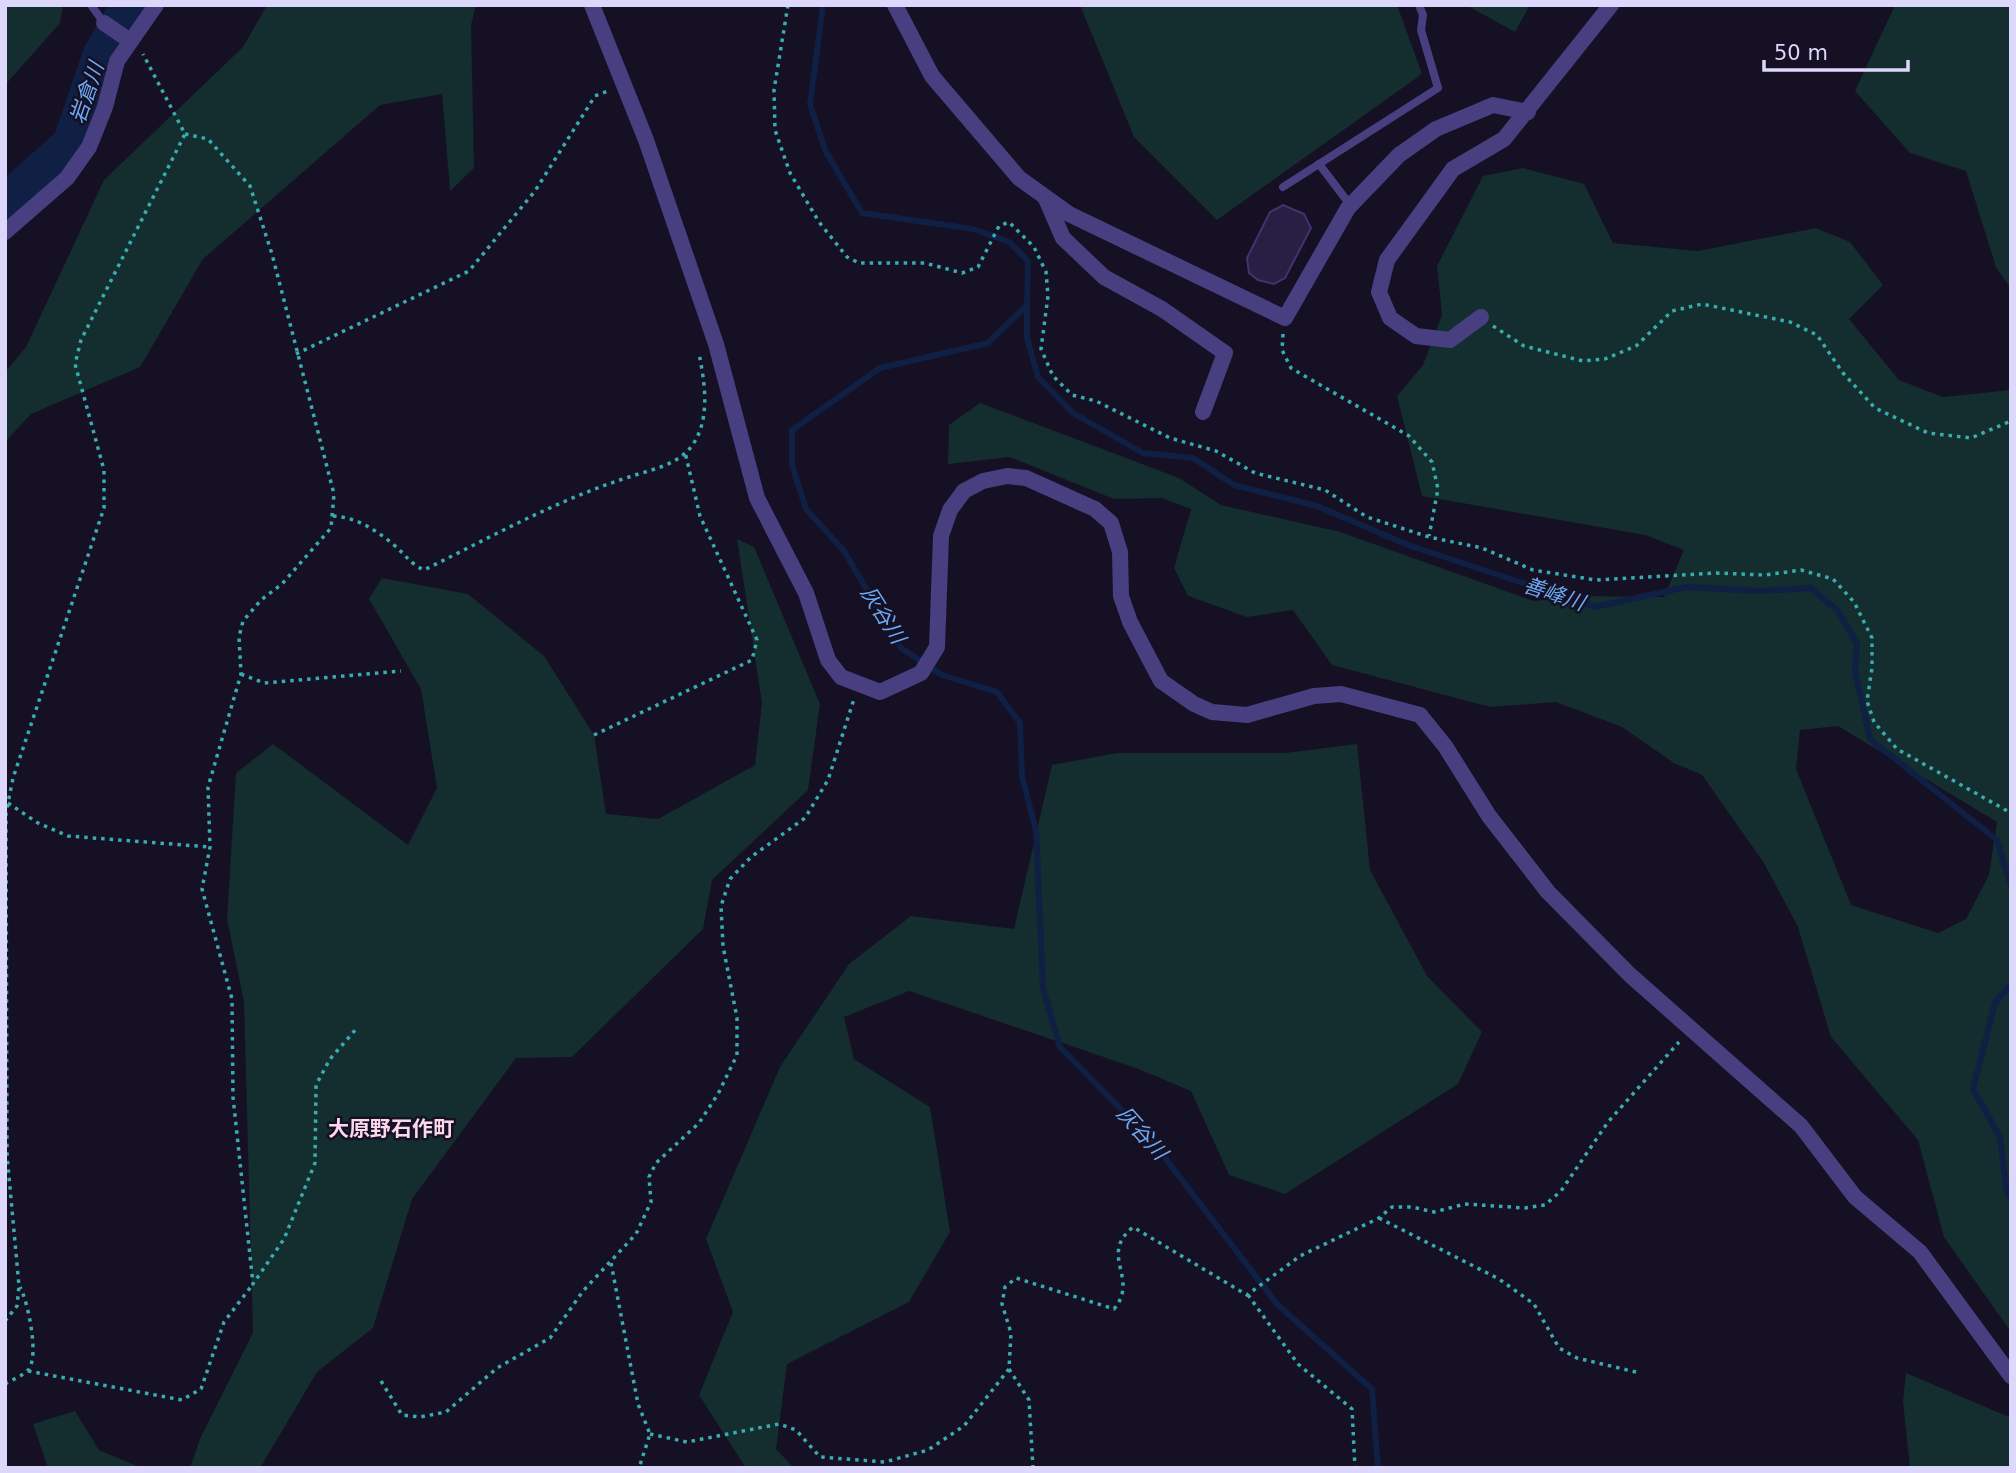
<svg xmlns="http://www.w3.org/2000/svg" width="2016" height="1473" font-family="'DejaVu Sans','Noto Sans JP',sans-serif">
	<style>
		.green { fill: #142d2e; fill-rule: evenodd }
		.lines { fill: none; stroke-linecap: round; stroke-linejoin: round }
		.stream { stroke: #101f44; stroke-width: 6 }
		.river { stroke: #101f44; stroke-width: 35 }
		.building { fill: #291e44; stroke: #42326e; stroke-width: 2 }
		.path { stroke: #38acaf; stroke-width: 3.5; stroke-dasharray: 3.5 5; stroke-linecap: butt }
		.service { stroke: #473f80; stroke-width: 8 }
		.minor { stroke: #473f80; stroke-width: 16 }
		.labels { text-anchor: middle; stroke-width: 5; stroke-linejoin: round; paint-order: stroke }
		.water-label { font-size: 21px; font-style: italic; fill: #6caaf5; stroke: #151024 }
		.neighbourhood-label { font-size: 21px; font-weight: bold; fill: #fcd8ec; stroke: #151024 }
	</style>
	<rect width="100%" height="100%" fill="#151024"/>
	<!-- green -->
	<g class="green">
		<polygon points="5,5 63,5 60,23 5,85"/>
		<polygon points="267,5 476,5 471,25 474,168 450,191 442,94 380,105 203,259 140,367 31,414 5,442 5,372 26,347 104,180 243,47"/>
		<polygon points="1080,5 1397,5 1422,74 1217,220 1134,137"/>
		<polygon points="1466,5 1530,5 1515,32"/>
		<polygon points="1895,5 2011,5 2011,289 1996,267 1966,171 1910,153 1855,91"/>
		<path d="M1523,168L1584,184L1613,243L1698,251L1816,228L1850,242L1883,285L1849,319L1899,380L1943,397L2011,390V1332L1944,1237L1918,1140L1831,1037L1798,927L1764,863L1702,775L1674,763L1622,727L1556,702L1490,707L1332,665L1293,610L1247,617L1188,596L1174,568L1191,509L1162,498L1114,499L1010,457L948,464L949,425L980,403L1179,478L1221,505L1340,532L1534,601L1583,596L1664,597L1684,550L1645,535L1422,496L1397,396L1423,365L1442,315L1437,266L1483,176ZM1838,726L1997,822L1989,875L1966,919L1938,933L1851,905L1796,769L1800,730Z"/>
		<polygon points="737,539 754,547 820,704 808,790 712,880 703,929 572,1057 516,1058 412,1199 373,1328 317,1372 260,1468 190,1468 200,1439 253,1333 244,1002 227,919 236,773 273,744 408,845 437,788 421,689 369,599 382,578 468,594 544,656 594,735 606,814 658,819 755,765 762,703"/>
		<polygon points="1357,744 1370,870 1427,976 1482,1032 1458,1084 1285,1194 1229,1175 1191,1091 1136,1068 909,991 844,1017 854,1059 930,1107 950,1232 909,1302 787,1364 776,1449 794,1468 746,1468 699,1395 733,1312 706,1239 780,1067 849,964 911,916 1014,929 1052,765 1117,753 1286,753"/>
		<polygon points="1906,1373 2011,1418 2011,1468 1910,1468 1903,1401"/>
		<polygon points="75,1411 99,1450 142,1468 48,1468 33,1424"/>
	</g>
	<g class="lines">
		<!-- stream -->
		<g class="stream">
			<polyline points="823,5 810,104 825,150 862,213 973,229 1009,242 1028,261 1027,305 988,343 880,368 792,430 792,465 806,509 844,551 901,648 942,675 997,692 1020,723 1022,776 1036,831 1043,988 1060,1047 1152,1141 1277,1304 1372,1389 1378,1468"/>
			<polyline points="1027,305 1027,338 1038,377 1073,413 1143,453 1193,458 1234,485 1317,506 1408,545 1595,607 1686,587 1760,591 1811,588 1839,612 1857,644 1855,671 1870,739 1997,840 2011,886"/>
			<polyline points="2011,984 1995,1003 1973,1089 2000,1137 2007,1194 2011,1199"/>
		</g>
		<!-- river -->
		<polyline class="river" points="5,201 70,143 100,55 128,5"/>
	</g>
	<!-- building -->
	<polygon class="building" points="1283,205 1304,214 1311,228 1285,278 1274,284 1258,280 1249,273 1247,258 1270,212"/>
	<g class="lines">
		<!-- path -->
		<g class="path">
			<polyline points="788,5 774,90 775,130 790,173 819,222 847,257 859,263 925,263 962,273 978,267 999,226 1009,222 1034,247 1046,272 1048,296 1041,349 1053,376 1072,395 1096,401 1170,438 1216,451 1255,473 1325,490 1367,517 1429,537 1482,548 1533,570 1596,580 1716,573 1765,575 1801,570 1833,579 1854,602 1872,638 1872,668 1867,701 1874,722 1897,749 2011,813"/>
			<polyline points="185,134 208,139 250,186 272,254 334,494 331,528 282,584 261,600 243,621 239,637 241,674 208,787 210,847 202,889 232,999 233,1097 253,1284 284,1239 315,1163 316,1085 330,1059 357,1028"/>
			<polyline points="1493,326 1524,346 1583,361 1605,359 1636,346 1672,311 1702,304 1790,322 1817,335 1843,373 1875,408 1928,433 1971,438 2011,421"/>
			<polyline points="1283,334 1282,350 1291,368 1409,436 1432,462 1438,489 1429,536"/>
			<polyline points="296,354 469,271 535,191 595,96 608,91"/>
			<path d="M333,516C356,517 376,530 394,545C405,554 409,563 424,570C491,537 557,500 629,477C650,470 677,465 691,447C711,421 705,383 699,354"/>
			<polyline points="241,674 264,683 401,671"/>
			<polyline points="594,735 752,660 757,640 700,516 685,452"/>
			<polyline points="8,803 38,823 68,836 210,847"/>
			<polyline points="1379,1218 1499,1279 1534,1304 1559,1348 1577,1358 1640,1373"/>
			<polyline points="611,1263 638,1404 650,1434 639,1468"/>
			<polyline points="1248,1295 1298,1364 1352,1409 1355,1468"/>
			<polyline points="5,1321 17,1306 19,1286 7,1155 6,813 13,778 104,508 104,470 75,364 81,340 185,134 143,54"/>
			<polyline points="1009,1369 1029,1400 1033,1468"/>
			<polyline points="28,1371 182,1400 201,1389 224,1322 253,1284"/>
			<polyline points="381,1381 402,1415 420,1417 446,1412 497,1368 550,1338 583,1291 636,1234 651,1202 649,1177 656,1163 699,1123 718,1094 737,1055 737,1018 723,946 721,906 730,879 751,857 805,818 828,780 854,699"/>
			<path d="M5,1384C12,1380 24,1375 29,1369C39,1354 28,1302 20,1287"/>
			<path d="M650,1434L687,1442L779,1424L796,1430L820,1457L885,1462L928,1450L964,1426L1009,1369L1011,1333L1002,1304L1005,1287L1016,1278L1114,1309C1140,1278 1098,1256 1133,1227L1247,1295L1300,1256L1379,1218L1392,1207H1412L1434,1212L1465,1204L1525,1208L1545,1205L1561,1191L1608,1122L1679,1042"/>
		</g>
		<!-- service -->
		<g class="service">
			<polyline points="91,5 104,23"/>
			<polyline points="1319,164 1351,206"/>
			<polyline points="1283,187 1438,88 1421,30 1423,15 1419,5"/>
		</g>
		<!-- minor -->
		<g class="minor">
			<polyline points="592,5 646,140 716,344 757,498 806,593 828,660 841,677 880,692 921,673 937,647 941,536 950,510 964,491 983,481 1007,476 1026,478 1095,509 1111,523 1120,552 1121,596 1130,622 1161,681 1194,704 1212,712 1247,715 1314,696 1341,694 1420,715 1445,746 1489,816 1548,892 1630,975 1801,1126 1855,1197 1920,1252 2011,1376"/>
			<polyline points="895,5 932,76 1019,178 1069,214 1285,318 1348,208 1399,155 1436,129 1493,105 1528,112"/>
			<polyline points="104,23 123,36"/>
			<polyline points="1046,199 1063,238 1104,277 1162,309 1225,353 1203,412"/>
			<polyline points="5,232 67,178 89,147 105,107 117,61 156,5"/>
			<polyline points="1481,317 1450,340 1416,336 1390,318 1379,292 1387,260 1453,169 1504,139 1611,5"/>
		</g>
	</g>
	<g class="labels">
		<!-- water labels -->
		<g class="water-label">
			<text transform="translate(87 93) rotate(-71)" y="7">岩倉川</text>
			<text transform="translate(1554 594) rotate(18)" y="7">善峰川</text>
			<text transform="translate(883 615) rotate(58)" y="7">灰谷川</text>
			<text transform="translate(1142 1133) rotate(48)" y="7">灰谷川</text>
		</g>
		<!-- neighbourhood labels -->
		<g class="neighbourhood-label">
			<text x="391" y="1136">大原野石作町</text>
		</g>
	</g>
	<!-- border -->
	<rect width="2016" height="1473" fill="none" stroke="#ded7fc" stroke-width="14"/>
	<!-- scale -->
	<path d="M1764 60v10h144v-10" fill="none" stroke="#ded7fc" stroke-width="3.5"/>
	<text x="1774" y="60" font-size="21" fill="#ded7fc" stroke="#151024" stroke-width="5" paint-order="stroke">50 m</text>
</svg>
